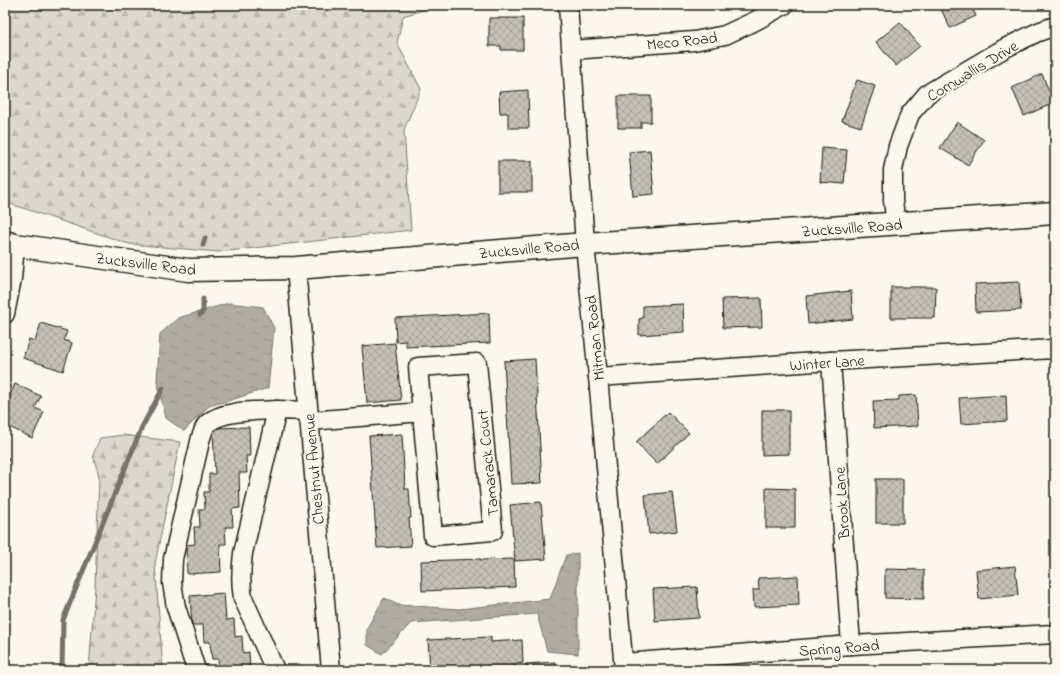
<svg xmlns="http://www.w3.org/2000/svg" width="1060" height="675" font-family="'Indie Flower',sans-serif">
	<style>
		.forest { fill: url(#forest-firs); stroke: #7b7a75 }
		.water { fill: url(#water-ripples); stroke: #74726e }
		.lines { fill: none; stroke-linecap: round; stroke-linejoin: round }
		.stream { stroke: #74726e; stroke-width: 5 }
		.building { fill: url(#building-cross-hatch); stroke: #1c1c1c }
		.street-casing { stroke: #1c1c1c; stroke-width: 21 }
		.secondary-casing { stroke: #1c1c1c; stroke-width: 25 }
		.street { stroke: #fbf7ec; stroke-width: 18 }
		.secondary { stroke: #fbf7ec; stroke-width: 22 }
		.labels { text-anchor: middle; stroke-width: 4; stroke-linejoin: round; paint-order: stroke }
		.street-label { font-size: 16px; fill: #1c1c1c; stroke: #fbf7ec }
	</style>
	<defs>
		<pattern id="forest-firs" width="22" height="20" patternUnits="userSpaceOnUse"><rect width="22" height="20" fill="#dad7ce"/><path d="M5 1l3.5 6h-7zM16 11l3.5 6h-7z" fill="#bab8b0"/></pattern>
		<pattern id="water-ripples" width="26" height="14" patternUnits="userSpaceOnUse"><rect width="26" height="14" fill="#afaca5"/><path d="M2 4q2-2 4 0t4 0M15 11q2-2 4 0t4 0" fill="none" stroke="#96938d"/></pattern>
		<pattern id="building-cross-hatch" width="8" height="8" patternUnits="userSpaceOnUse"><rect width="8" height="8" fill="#c3c0b8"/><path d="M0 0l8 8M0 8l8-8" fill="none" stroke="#a7a49e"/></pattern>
	</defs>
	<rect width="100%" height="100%" fill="#fbf7ec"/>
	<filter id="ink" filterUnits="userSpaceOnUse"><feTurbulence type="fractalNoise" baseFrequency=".025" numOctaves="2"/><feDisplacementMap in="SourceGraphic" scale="8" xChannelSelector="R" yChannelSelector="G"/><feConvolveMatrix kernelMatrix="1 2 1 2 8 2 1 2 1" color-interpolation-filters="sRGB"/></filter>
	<g filter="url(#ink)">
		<!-- forest -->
		<g class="forest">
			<polygon points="5,5 440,5 403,16 397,43 421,89 404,130 411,230 219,252 129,244 5,202"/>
			<polygon points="123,435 180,442 155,563 163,670 89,670 95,587 99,476 93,455 100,438"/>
		</g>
		<!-- water -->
		<g class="water">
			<polygon points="229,303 263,307 274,328 268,388 231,400 209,406 184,431 166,418 157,381 160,334 178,318"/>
			<polygon points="578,553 578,654 547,651 537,614 411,623 382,654 367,645 367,628 384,598 398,605 459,609 550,599 566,555"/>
		</g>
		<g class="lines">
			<!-- stream -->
			<g class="stream">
				<polyline points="203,245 205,238"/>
				<polyline points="200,315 203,311 203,299"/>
				<polyline points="62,670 63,620 142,427 163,388"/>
			</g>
		</g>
		<!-- building -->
		<g class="building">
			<polygon points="939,5 971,5 976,16 950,28"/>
			<polygon points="489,18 523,18 523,50 501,50 501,46 489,46"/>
			<polygon points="900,22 920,46 896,66 876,42"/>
			<polygon points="1042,74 1054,103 1024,116 1012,88"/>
			<polygon points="857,80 875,86 861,127 842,121"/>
			<polygon points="528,90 529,128 508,128 508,113 500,113 499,92"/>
			<polygon points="618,96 651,96 651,122 641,122 641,128 618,128"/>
			<polygon points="957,122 984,140 968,165 940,148"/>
			<polygon points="822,148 847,150 844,184 820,182"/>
			<polygon points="650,150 654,194 633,196 629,152"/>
			<rect x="498" y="161" width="34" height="31"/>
			<polygon points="1019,282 1021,310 976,312 975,284"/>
			<polygon points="891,287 936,287 935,318 891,318"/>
			<polygon points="851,291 853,319 808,324 806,296"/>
			<polygon points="761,298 762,327 723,328 722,299"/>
			<polygon points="683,304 684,332 639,335 639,319 643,318 643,306"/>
			<polygon points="489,313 490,343 406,347 406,341 396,342 395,318"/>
			<polygon points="41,323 67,331 64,340 72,343 63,371 23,358 29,339 35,341"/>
			<polygon points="395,343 401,400 367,403 362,346"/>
			<polygon points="535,359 542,483 511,484 504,361"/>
			<polygon points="15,384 41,396 35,408 44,412 32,438 5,425 5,406"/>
			<polygon points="916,395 918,426 874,428 873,401 899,400 899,396"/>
			<polygon points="1006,395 1007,421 961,424 959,398"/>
			<polygon points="762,410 789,410 789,454 762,455"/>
			<polygon points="668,412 689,433 657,464 636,442"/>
			<polygon points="249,427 250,456 246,456 247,473 239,473 240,508 232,509 233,527 225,527 226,544 220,544 221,572 187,574 186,545 195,544 194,527 200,527 199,509 205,509 204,492 209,492 209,474 215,474 213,428"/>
			<polygon points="402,434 405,489 409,489 411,518 409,518 411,546 377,548 369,436"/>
			<polygon points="5,457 9,459 5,467"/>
			<rect x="876" y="479" width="27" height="44"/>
			<polygon points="5,488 9,490 5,499"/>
			<polygon points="766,488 795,489 795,528 766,528"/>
			<polygon points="672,492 677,531 649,534 645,495"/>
			<polygon points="541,502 546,559 515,561 510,505"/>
			<polygon points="481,559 481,560 514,559 515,587 422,591 421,561"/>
			<polygon points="1015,566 1018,595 979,599 976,570"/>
			<polygon points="885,569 924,570 924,599 885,598"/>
			<polygon points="798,576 799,605 754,607 753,590 759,590 758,578"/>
			<polygon points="697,587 699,618 655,621 653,589"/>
			<polygon points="224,593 226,620 234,619 235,637 242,636 243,653 249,652 250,670 257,669 257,670 219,670 218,659 212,659 210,642 204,642 203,625 192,625 190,596"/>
			<polygon points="491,637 491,642 522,640 523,663 515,664 515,670 430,670 428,640"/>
			<polygon points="555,662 556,670 526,670 526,664"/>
		</g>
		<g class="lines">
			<defs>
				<g id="street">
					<polyline points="568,5 585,244 598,377 624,670"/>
					<polyline points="572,50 612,47 694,41 725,35 755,21 784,5"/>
					<polyline points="896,224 893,201 893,170 898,146 910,114 927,94 1005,48 1038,32 1055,26"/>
					<polyline points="296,268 331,670"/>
					<polyline points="5,314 12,279 15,245"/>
					<polyline points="831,361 851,645"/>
					<polyline points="598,377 831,361 1055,349"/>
					<polyline points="309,421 422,412 418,367 477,363 493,531 433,536 422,412"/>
					<polyline points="624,663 851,645 1055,634"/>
					<path d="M196,670L176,607L172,583L173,559L201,437C203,433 204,426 208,423C222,410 259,411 277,410"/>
					<path d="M275,670L243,598C240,582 241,569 243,553L277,410L308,411"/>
				</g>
				<polyline id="secondary" points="5,242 15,245 188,270 296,268 585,244 1055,213"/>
			</defs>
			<!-- street casing -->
			<use href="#street" class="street-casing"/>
			<!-- secondary casing -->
			<use href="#secondary" class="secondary-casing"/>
			<!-- street -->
			<use href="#street" class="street"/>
			<!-- secondary -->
			<use href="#secondary" class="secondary"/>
		</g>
	</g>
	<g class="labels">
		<!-- street labels -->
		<g class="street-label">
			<text transform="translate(682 40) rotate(-6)" y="6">Meco Road</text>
			<text transform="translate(972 70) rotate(-31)" y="6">Cornwallis Drive</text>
			<text transform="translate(852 227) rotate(-4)" y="6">Zucksville Road</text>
			<text transform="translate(529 248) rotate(-5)" y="6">Zucksville Road</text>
			<text transform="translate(146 263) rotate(7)" y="6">Zucksville Road</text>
			<text transform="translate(594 338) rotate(-96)" y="6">Mitman Road</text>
			<text transform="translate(827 362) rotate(-4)" y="6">Winter Lane</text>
			<text transform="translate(487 463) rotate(-96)" y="6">Tamarack Court</text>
			<text transform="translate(313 469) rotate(-95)" y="6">Chestnut Avenue</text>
			<text transform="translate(841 503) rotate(-94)" y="6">Brook Lane</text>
			<text transform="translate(839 647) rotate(-4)" y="6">Spring Road</text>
		</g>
	</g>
	<!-- margin -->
	<rect width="1060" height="675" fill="none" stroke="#fbf7ec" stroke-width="20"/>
	<rect x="10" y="10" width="1040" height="655" fill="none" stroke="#1c1c1c" stroke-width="1.5" filter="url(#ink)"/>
</svg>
